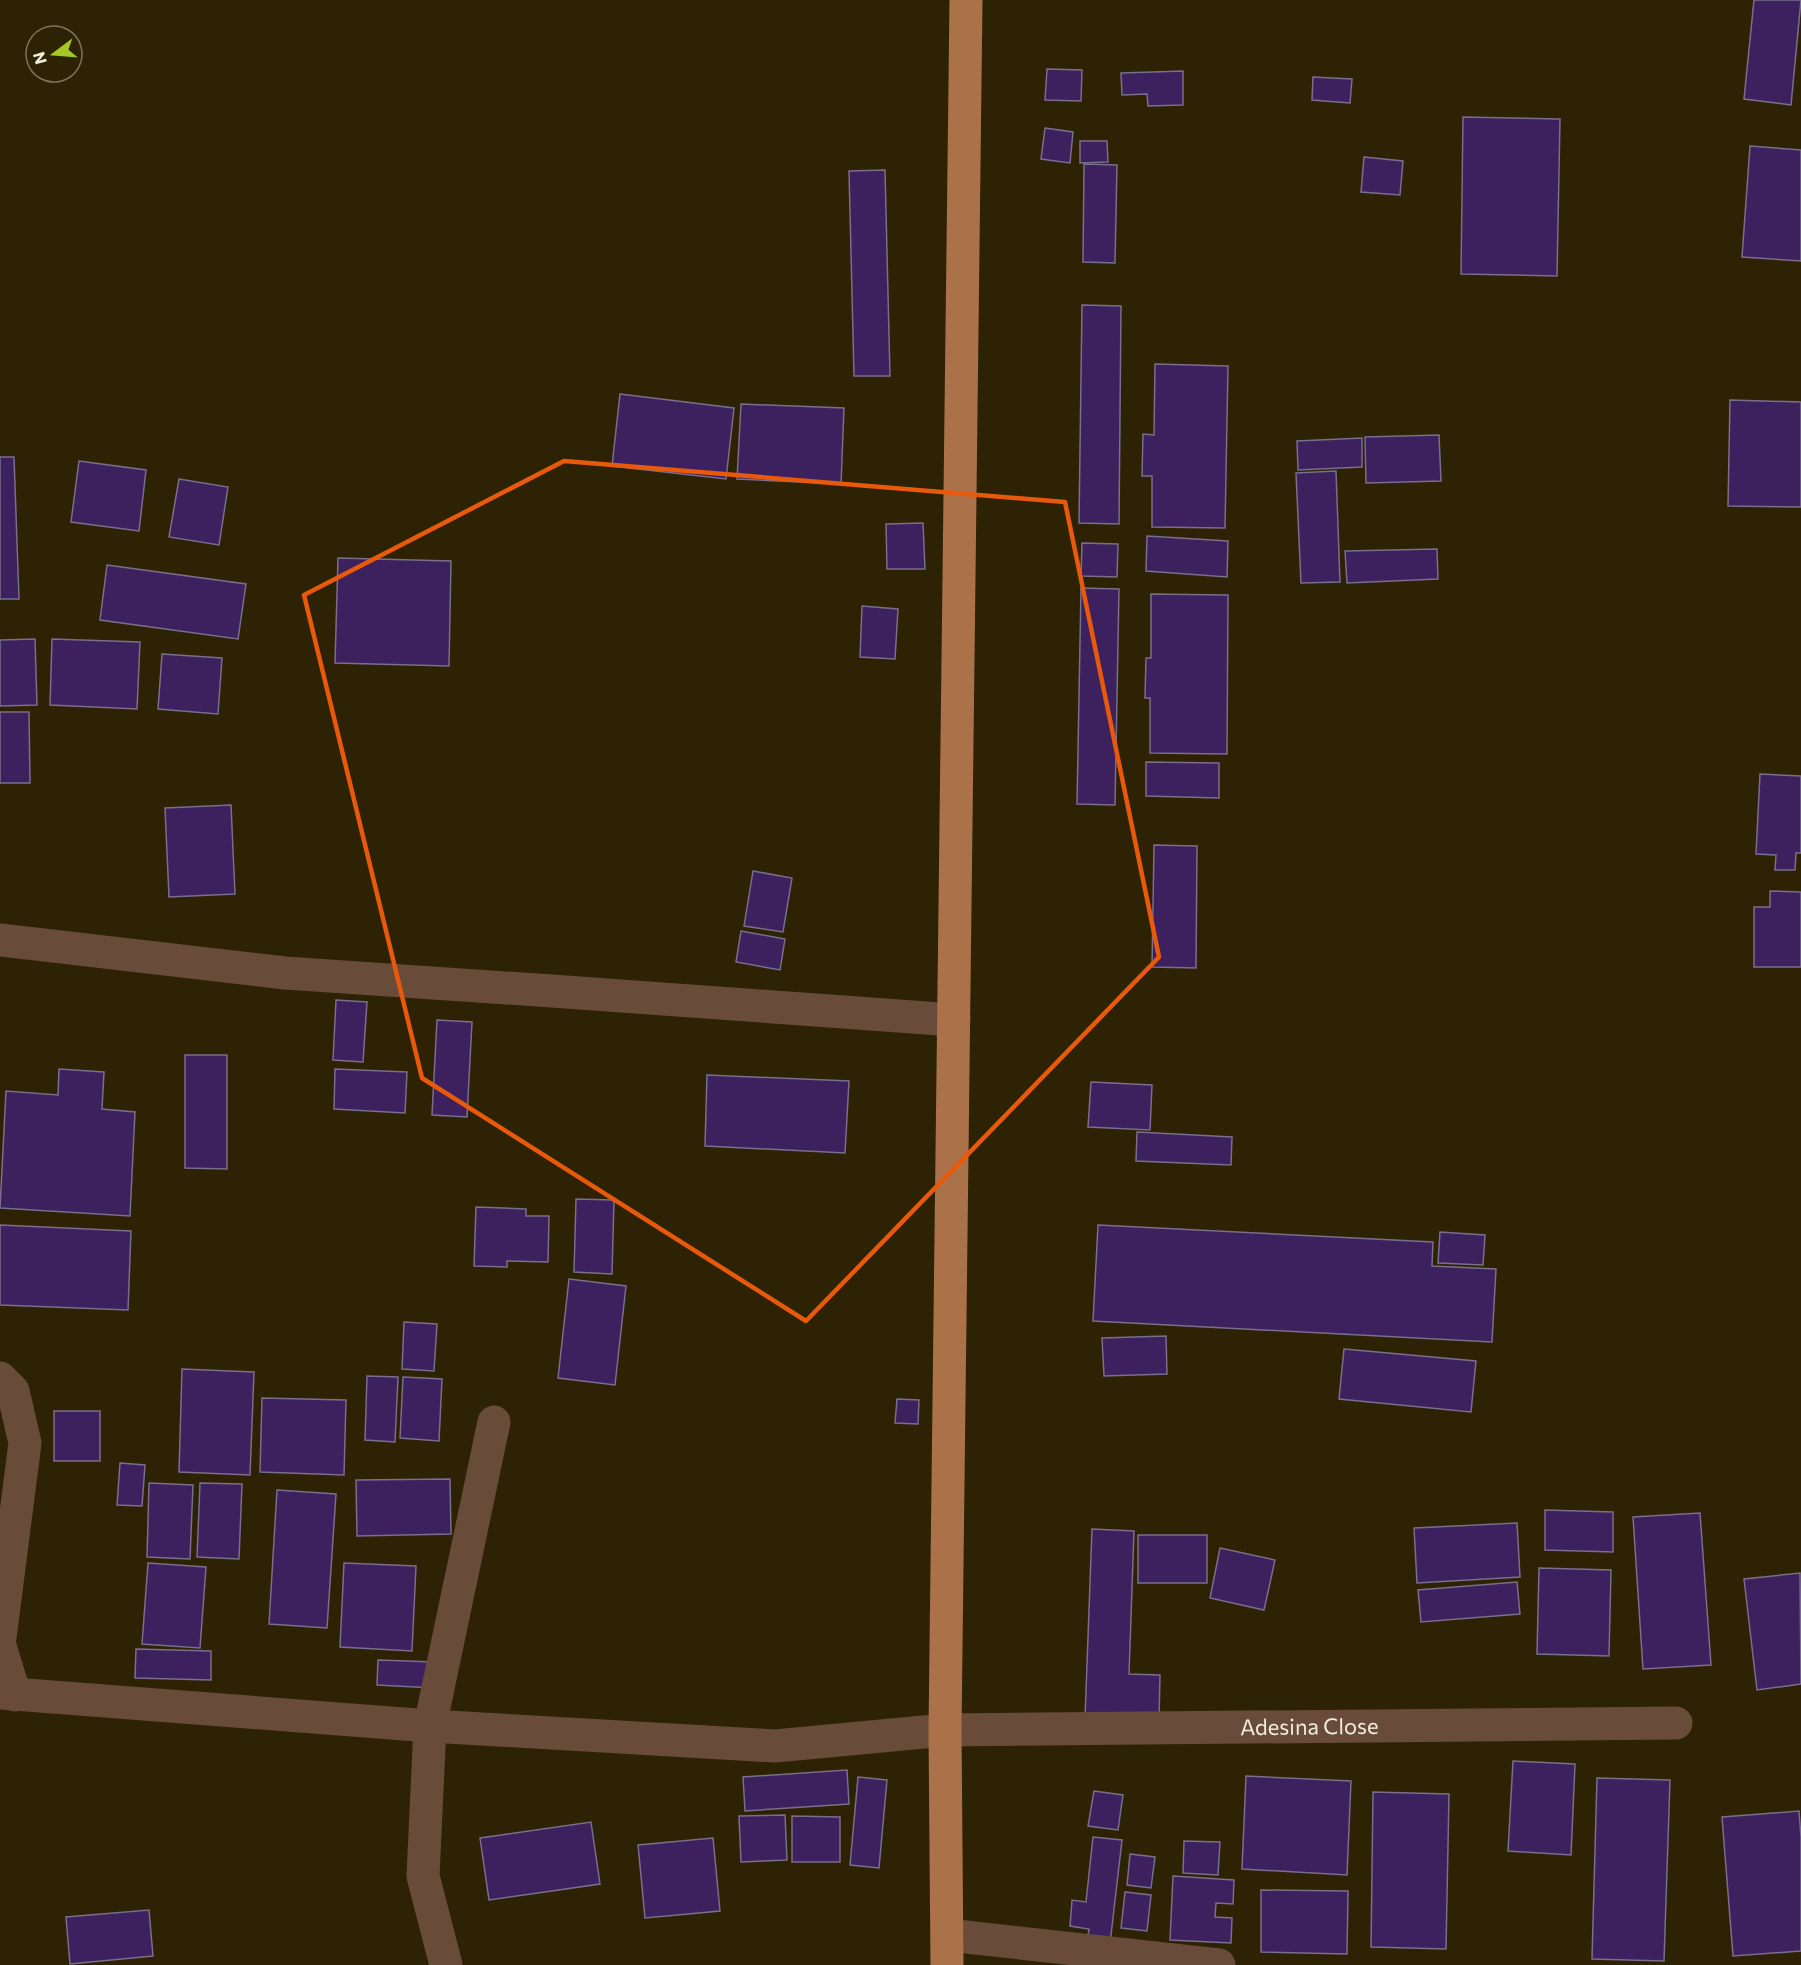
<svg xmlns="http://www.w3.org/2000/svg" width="1801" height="1965" font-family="Commissioner,sans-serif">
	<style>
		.building { fill: #3d215f; stroke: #796e8c; stroke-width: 1.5 }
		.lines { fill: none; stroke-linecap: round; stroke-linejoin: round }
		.minor { stroke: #684c39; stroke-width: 33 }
		.major { stroke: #ab724a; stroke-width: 33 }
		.marked { fill: none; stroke: #e8590c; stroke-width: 4.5; stroke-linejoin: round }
		.labels { text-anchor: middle; stroke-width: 5; stroke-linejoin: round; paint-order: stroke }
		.street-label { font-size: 22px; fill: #f3ecdb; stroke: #2d2203 }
	</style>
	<rect width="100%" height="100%" fill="#2d2203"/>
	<!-- building -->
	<g class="building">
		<polygon points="1754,0 1801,0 1791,105 1744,99"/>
		<polygon points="1047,69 1082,70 1081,101 1045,100"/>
		<polygon points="1183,71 1183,105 1148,106 1147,94 1122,95 1121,73"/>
		<polygon points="1313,77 1352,79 1350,103 1312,100"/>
		<polygon points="1463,117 1560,119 1557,276 1461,274"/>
		<polygon points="1045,128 1073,132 1070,163 1041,159"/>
		<polygon points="1080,141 1107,141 1108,162 1080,163"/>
		<polygon points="1750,146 1801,150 1801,261 1742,257"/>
		<polygon points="1364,157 1403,161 1400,195 1361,192"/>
		<polygon points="1084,164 1117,165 1115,263 1083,262"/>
		<polygon points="885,170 890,376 854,376 849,171"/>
		<polygon points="1082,305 1121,306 1119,524 1079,523"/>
		<polygon points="1155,364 1228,366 1225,528 1152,527 1152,476 1142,476 1143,434 1154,435"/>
		<polygon points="620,394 734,408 726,479 612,466"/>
		<polygon points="1730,400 1801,402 1801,507 1728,506"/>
		<polygon points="741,404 844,408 841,484 737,479"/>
		<polygon points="1439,435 1441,481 1366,483 1365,437"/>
		<polygon points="1362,438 1362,467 1298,470 1297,441"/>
		<polygon points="0,457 14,457 19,599 0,599"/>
		<polygon points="79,461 146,470 139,531 71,522"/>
		<polygon points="1336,471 1340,582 1301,583 1296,473"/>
		<polygon points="179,479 228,487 219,545 169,537"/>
		<polygon points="923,523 925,569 887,569 886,524"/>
		<polygon points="1147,536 1228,541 1227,577 1146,571"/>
		<polygon points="1082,543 1118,544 1117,577 1081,576"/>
		<polygon points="1437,549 1438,579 1347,583 1345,551"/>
		<polygon points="338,558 451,561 449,666 335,663"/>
		<polygon points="107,565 246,584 238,639 100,620"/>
		<polygon points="1081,588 1119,589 1115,805 1077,804"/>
		<polygon points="1151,594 1228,595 1227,754 1150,753 1150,698 1145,698 1146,658 1151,658"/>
		<polygon points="862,606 898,609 895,659 860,657"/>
		<polygon points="35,639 37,705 0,706 0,640"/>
		<polygon points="52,639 140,642 137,709 50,705"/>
		<polygon points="162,654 222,658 218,714 158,709"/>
		<polygon points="0,712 29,712 30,783 0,783"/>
		<polygon points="1146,762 1219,763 1219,798 1146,796"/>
		<polygon points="1760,774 1801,776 1801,853 1796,853 1795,870 1775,870 1776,855 1756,854"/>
		<polygon points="231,805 235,894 169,897 165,808"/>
		<polygon points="1154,845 1197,846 1196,968 1152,967"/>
		<polygon points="753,871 792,878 783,932 744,926"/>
		<polygon points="1770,891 1801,892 1801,967 1754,967 1754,907 1770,907"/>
		<polygon points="741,931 785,939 780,970 736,962"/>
		<polygon points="336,1000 367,1002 363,1062 333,1060"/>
		<polygon points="437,1020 472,1022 467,1117 432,1115"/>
		<polygon points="185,1055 227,1055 227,1169 185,1168"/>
		<polygon points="59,1069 104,1072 102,1109 135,1112 130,1216 0,1208 6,1091 58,1095"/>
		<polygon points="335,1069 407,1072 405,1113 334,1109"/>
		<polygon points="707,1075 849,1081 845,1153 705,1146"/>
		<polygon points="1091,1082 1152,1085 1150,1130 1088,1127"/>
		<polygon points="1137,1132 1232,1137 1231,1165 1136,1161"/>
		<polygon points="576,1199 614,1200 612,1274 574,1272"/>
		<polygon points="476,1207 526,1209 526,1216 549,1216 548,1262 507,1261 507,1267 474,1266"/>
		<polygon points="0,1225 131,1231 128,1310 0,1305"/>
		<polygon points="1098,1225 1433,1242 1432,1266 1496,1269 1492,1342 1093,1321"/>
		<polygon points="1440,1232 1485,1235 1483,1265 1438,1263"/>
		<polygon points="569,1279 626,1286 615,1385 558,1378"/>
		<polygon points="404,1322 437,1324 434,1371 402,1369"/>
		<polygon points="1166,1336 1167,1374 1104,1376 1102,1338"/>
		<polygon points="1344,1349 1476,1361 1471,1412 1339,1399"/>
		<polygon points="182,1369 254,1372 250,1475 179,1472"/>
		<polygon points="367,1376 398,1377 395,1442 365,1440"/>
		<polygon points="403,1377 442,1379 439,1441 400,1438"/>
		<polygon points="262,1398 346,1400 344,1475 260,1472"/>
		<polygon points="897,1399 919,1400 918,1424 895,1423"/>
		<rect x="54" y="1411" width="46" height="50"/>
		<polygon points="120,1463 145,1465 142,1506 117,1505"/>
		<polygon points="450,1479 451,1534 357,1536 356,1480"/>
		<polygon points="149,1483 193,1485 190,1559 147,1557"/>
		<polygon points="200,1483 242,1484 239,1559 197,1557"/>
		<polygon points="277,1490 336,1494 327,1628 269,1624"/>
		<polygon points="1545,1510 1613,1512 1613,1552 1545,1550"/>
		<polygon points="1700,1513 1711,1665 1643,1669 1633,1517"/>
		<polygon points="1517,1523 1520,1577 1417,1583 1414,1528"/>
		<polygon points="1092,1529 1134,1531 1129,1674 1160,1675 1159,1721 1085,1718"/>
		<rect x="1138" y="1535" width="69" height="48"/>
		<polygon points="1220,1548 1275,1560 1264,1610 1210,1598"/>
		<polygon points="148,1563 206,1567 200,1648 142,1644"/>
		<polygon points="344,1563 416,1566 412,1651 340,1647"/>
		<polygon points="1539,1568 1611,1570 1609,1656 1537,1654"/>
		<polygon points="1800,1573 1801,1684 1757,1690 1744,1579"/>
		<polygon points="1517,1582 1520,1614 1421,1622 1418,1590"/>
		<polygon points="136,1649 211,1651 211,1680 135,1678"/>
		<polygon points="378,1660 435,1662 434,1688 377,1685"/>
		<polygon points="1513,1761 1575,1764 1571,1855 1508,1851"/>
		<polygon points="847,1770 849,1804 745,1811 743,1777"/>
		<polygon points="1246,1776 1351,1781 1347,1875 1242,1869"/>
		<polygon points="858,1777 887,1780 879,1868 850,1865"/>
		<polygon points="1597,1778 1670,1780 1664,1961 1592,1959"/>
		<polygon points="1094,1791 1123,1795 1118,1830 1088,1826"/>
		<polygon points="1373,1792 1449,1794 1446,1949 1371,1947"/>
		<polygon points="1799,1811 1801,1837 1801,1951 1733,1956 1722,1817"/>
		<polygon points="785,1815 787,1860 741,1862 739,1816"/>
		<polygon points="792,1816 840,1817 840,1862 792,1862"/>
		<polygon points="591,1822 600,1884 489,1900 480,1838"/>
		<polygon points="1093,1837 1122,1840 1110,1944 1087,1941 1089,1929 1070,1926 1072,1900 1086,1902"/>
		<polygon points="713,1838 720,1911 645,1918 638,1845"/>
		<polygon points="1184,1841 1220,1842 1218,1875 1183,1873"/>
		<polygon points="1130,1854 1155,1857 1151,1888 1127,1885"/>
		<polygon points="1173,1876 1234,1880 1233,1904 1216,1903 1215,1917 1232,1918 1231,1943 1170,1940"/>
		<polygon points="1261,1890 1348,1891 1347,1954 1261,1952"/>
		<polygon points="1125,1892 1151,1895 1147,1931 1121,1928"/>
		<polygon points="149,1910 153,1956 70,1964 66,1917"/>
	</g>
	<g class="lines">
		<!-- minor -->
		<g class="minor">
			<polyline points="0,940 285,973 552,991 954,1020"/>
			<polyline points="0,1378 13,1391 25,1443 0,1638"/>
			<polyline points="0,1646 15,1695"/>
			<path id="s1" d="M0,1693L430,1726L775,1746L945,1730L1676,1723"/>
			<polyline points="948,1935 1219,1965"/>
			<polyline points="446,1965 423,1876 430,1726 494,1422"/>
		</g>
		<!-- major -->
		<polyline class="major" points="947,1965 945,1730 966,0"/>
	</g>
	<!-- marked area -->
	<path class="marked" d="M564,461L1065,502L1159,957L806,1321L422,1078L304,595Z"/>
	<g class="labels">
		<!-- street labels -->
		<g class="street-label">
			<text dy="8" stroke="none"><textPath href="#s1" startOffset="1312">Adesina Close</textPath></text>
		</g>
	</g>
	<!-- north arrow -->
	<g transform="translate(54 54) rotate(254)"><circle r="28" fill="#2d2203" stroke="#7c7359" stroke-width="1.5"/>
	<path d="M0-4.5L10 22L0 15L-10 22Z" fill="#a4c824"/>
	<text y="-9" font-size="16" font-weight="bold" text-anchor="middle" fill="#f3ecdb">N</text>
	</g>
</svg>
